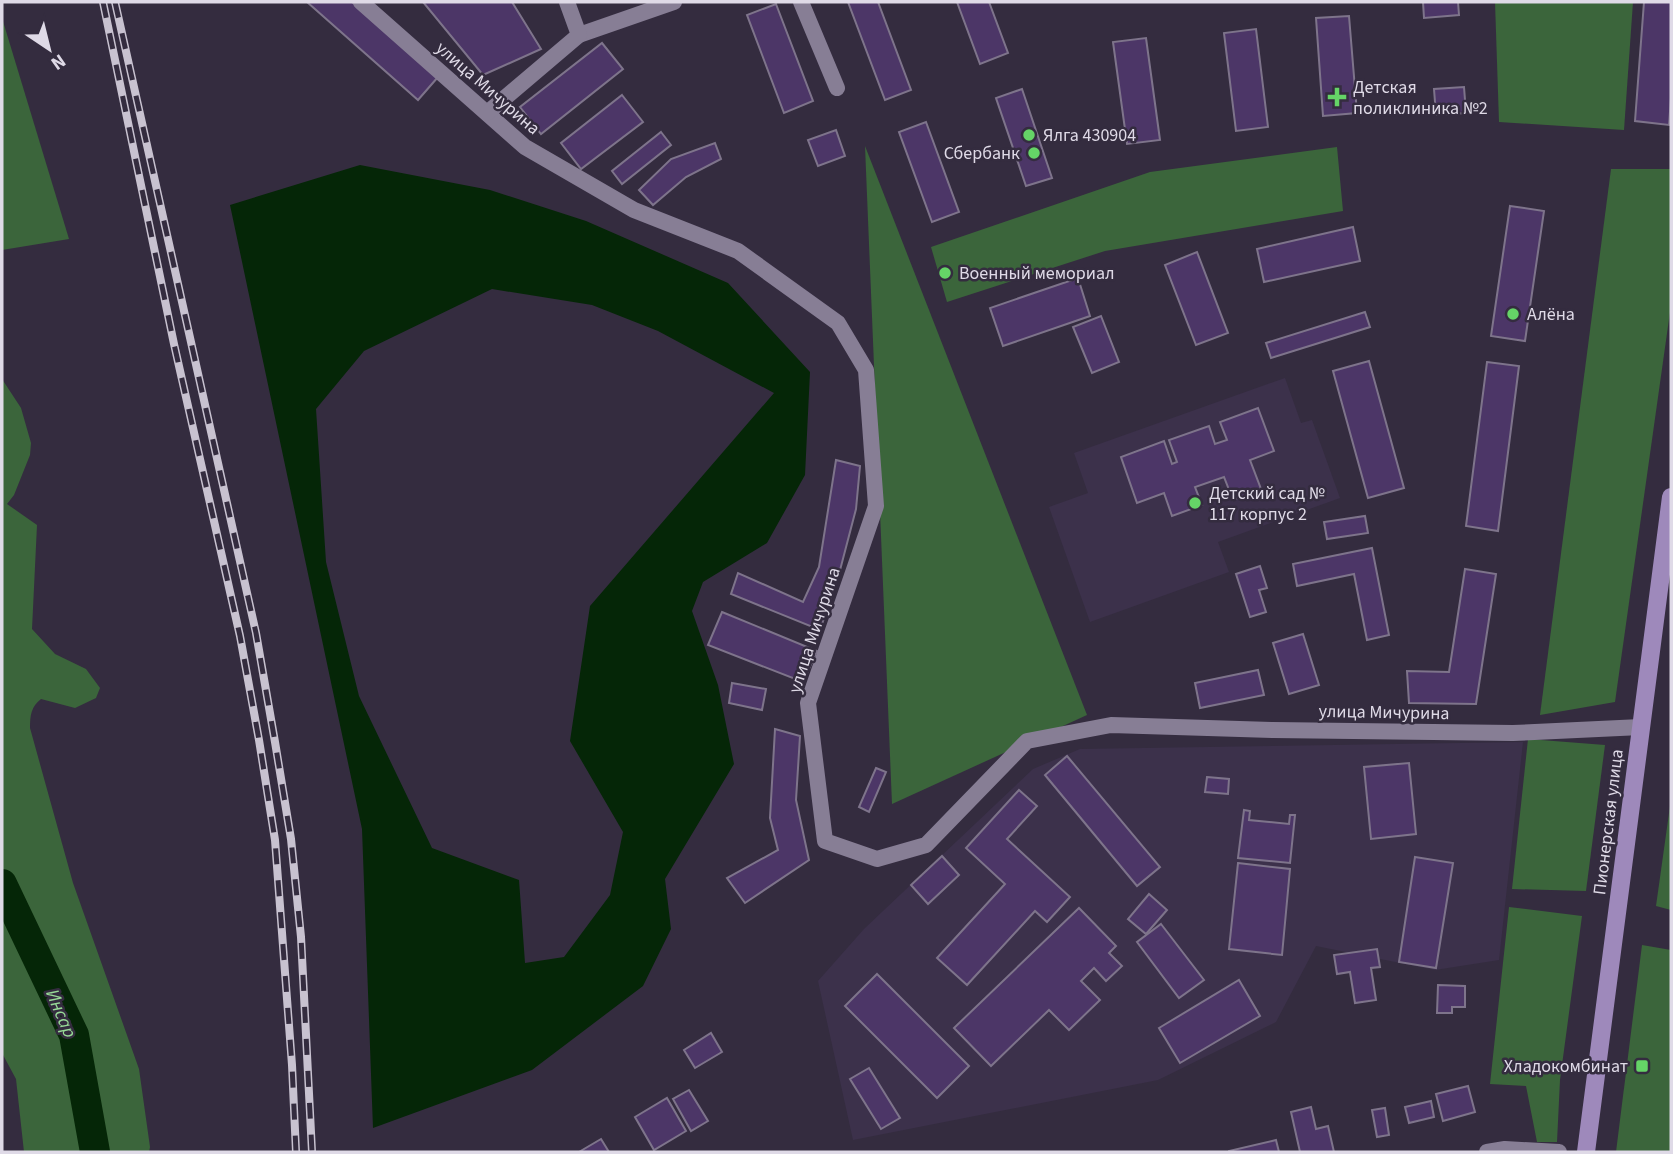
<svg xmlns="http://www.w3.org/2000/svg" width="1673" height="1154" font-family="'Source Sans 3',sans-serif">
	<style>
		.built { fill: #3c314b }
		.green { fill: #3b653b }
		.water { fill: #052607; fill-rule: evenodd }
		.lines { fill: none; stroke-linecap: round; stroke-linejoin: round }
		.river { stroke: #052607; stroke-width: 30 }
		.building { fill: #4c3667; stroke: #7e748b; stroke-width: 2 }
		.street { stroke: #877e95; stroke-width: 16 }
		.primary { stroke: #9e89bb; stroke-width: 18 }
		.rail-casing { stroke: #c8c2d0; stroke-width: 8 }
		.rail { stroke: #342c3f; stroke-width: 5; stroke-dasharray: 16; stroke-linecap: butt }
		.poi-dot { fill: #65d467; stroke: #342c3f; stroke-width: 2.5 }
		.labels { text-anchor: middle; stroke-width: 5; stroke-linejoin: round; paint-order: stroke }
		.poi-label { font-size: 18px; fill: #dfdae7; stroke: #342c3f; text-anchor: start }
		.street-label { font-size: 18px; fill: #dfdae7; stroke: #342c3f }
		.water-label { font-size: 19px; font-style: italic; fill: #98da97; stroke: #342c3f }
	</style>
	<rect width="100%" height="100%" fill="#342c3f"/>
	<!-- built -->
	<g class="built">
		<polygon points="1285,378 1301,423 1312,420 1340,498 1218,542 1229,572 1090,622 1049,507 1088,493 1074,453"/>
		<polygon points="1523,742 1499,960 1435,970 1316,946 1276,1022 1158,1080 853,1140 818,981 864,929 1033,769 1080,749"/>
	</g>
	<!-- green -->
	<g class="green">
		<polygon points="1495,2 1633,2 1624,130 1499,122"/>
		<polygon points="2,18 69,239 2,250"/>
		<polygon points="865,146 1087,715 892,804"/>
		<polygon points="1337,147 1343,211 1105,251 947,302 931,247 1150,172"/>
		<polygon points="1611,169 1671,169 1671,305 1615,702 1540,715"/>
		<path d="M2,379L21,408L31,443L30,455L14,495L7,504L37,525L32,629L55,654L86,669L100,688L96,698L75,708L41,699C31,707 30,715 30,728L73,883L139,1069L150,1147L149,1152H24L16,1079L2,1053Z"/>
		<polygon points="1528,739 1605,745 1586,891 1512,889"/>
		<polygon points="1671,799 1671,910 1656,906"/>
		<polygon points="1509,907 1582,916 1560,1080 1557,1142 1537,1142 1526,1086 1490,1084"/>
		<polygon points="1642,945 1671,950 1671,1152 1616,1152"/>
	</g>
	<!-- water -->
	<path class="water" d="M360,165L490,190L586,221L728,283L810,372L805,475L767,543L703,582L692,611L718,685L734,764L665,879L671,929L643,986L532,1070L373,1128L362,829L230,205ZM492,289L592,305L658,331L774,393L590,606L570,741L623,832L610,895L564,957L525,963L519,880L432,848L359,696L326,562L316,409L364,351Z"/>
	<g class="lines">
		<!-- river -->
		<polyline class="river" points="2,884 74,1035 95,1152"/>
	</g>
	<!-- building -->
	<g class="building">
		<polygon points="307,2 352,2 438,77 418,100"/>
		<polygon points="423,2 512,2 541,49 483,75"/>
		<polygon points="848,2 878,2 911,90 885,100"/>
		<polygon points="957,2 989,2 1008,53 980,64"/>
		<polygon points="1423,2 1458,2 1459,15 1424,18"/>
		<polygon points="1644,2 1671,2 1671,98 1669,125 1635,121"/>
		<polygon points="776,4 813,101 784,113 747,15"/>
		<polygon points="1349,16 1357,113 1323,116 1316,18"/>
		<polygon points="1256,29 1268,127 1236,131 1224,33"/>
		<polygon points="1146,38 1160,140 1127,144 1113,42"/>
		<polygon points="602,43 623,69 541,134 520,107"/>
		<polygon points="1464,87 1466,113 1436,115 1434,89"/>
		<polygon points="1022,89 1052,178 1026,186 996,98"/>
		<polygon points="622,95 643,122 581,169 561,143"/>
		<polygon points="926,122 959,212 932,222 899,132"/>
		<polygon points="836,130 845,156 818,166 808,140"/>
		<polygon points="661,132 671,145 622,184 612,171"/>
		<polygon points="715,143 721,159 686,177 653,205 639,190 671,159"/>
		<polygon points="1510,206 1544,211 1525,341 1491,336"/>
		<polygon points="1353,227 1360,261 1264,282 1257,249"/>
		<polygon points="1197,252 1228,333 1196,345 1165,265"/>
		<polygon points="1078,278 1090,316 1003,346 990,308"/>
		<polygon points="1365,312 1370,327 1271,358 1266,343"/>
		<polygon points="1101,316 1119,362 1092,373 1073,327"/>
		<polygon points="1369,361 1404,488 1368,498 1333,371"/>
		<polygon points="1487,362 1519,366 1498,531 1466,526"/>
		<polygon points="1258,408 1274,451 1250,460 1261,489 1233,500 1224,477 1195,487 1202,505 1172,516 1164,493 1137,503 1121,457 1164,441 1172,464 1177,462 1169,440 1209,426 1215,444 1227,440 1220,422"/>
		<polygon points="836,460 860,466 856,509 839,574 820,630 731,594 738,573 803,602 819,567"/>
		<polygon points="1365,516 1368,533 1327,539 1324,522"/>
		<polygon points="1372,548 1389,635 1367,640 1354,574 1297,586 1293,564"/>
		<polygon points="1260,566 1267,588 1259,590 1266,612 1250,617 1236,574"/>
		<polygon points="1465,569 1496,574 1476,704 1409,703 1407,671 1449,672"/>
		<polygon points="722,612 817,651 803,682 708,645"/>
		<polygon points="1303,634 1319,685 1289,694 1273,643"/>
		<polygon points="1258,670 1264,695 1200,708 1195,683"/>
		<polygon points="732,683 766,689 762,710 729,703"/>
		<polygon points="775,729 800,736 796,800 809,860 745,903 727,878 778,850 770,818"/>
		<polygon points="1067,756 1160,867 1137,886 1045,775"/>
		<polygon points="1409,763 1416,834 1371,839 1364,767"/>
		<polygon points="876,768 886,772 869,812 859,807"/>
		<polygon points="1207,777 1229,779 1228,794 1205,792"/>
		<polygon points="1019,790 1037,806 1007,839 1070,897 1047,922 1035,911 967,985 937,958 1005,884 966,848"/>
		<polygon points="1244,810 1250,811 1249,820 1289,824 1290,815 1295,815 1290,863 1238,858"/>
		<polygon points="942,856 959,875 928,904 911,885"/>
		<polygon points="1415,857 1453,863 1436,968 1399,962"/>
		<polygon points="1238,863 1290,869 1282,955 1229,949"/>
		<polygon points="1149,894 1167,910 1146,934 1128,919"/>
		<polygon points="1079,908 1116,946 1109,953 1122,966 1106,981 1094,968 1081,981 1100,1000 1069,1030 1049,1010 991,1066 954,1028"/>
		<polygon points="1161,924 1204,980 1179,998 1137,942"/>
		<polygon points="1377,949 1380,967 1371,968 1376,1000 1355,1003 1350,972 1337,974 1334,955"/>
		<polygon points="877,974 969,1066 937,1098 845,1006"/>
		<polygon points="1239,980 1260,1016 1180,1063 1159,1028"/>
		<polygon points="1438,985 1465,986 1465,1007 1452,1007 1452,1013 1437,1013"/>
		<polygon points="711,1033 722,1052 695,1068 684,1050"/>
		<polygon points="869,1068 900,1118 881,1129 850,1079"/>
		<polygon points="1468,1086 1475,1112 1443,1121 1436,1094"/>
		<polygon points="689,1090 708,1121 691,1131 673,1099"/>
		<polygon points="667,1098 686,1131 654,1150 635,1117"/>
		<polygon points="1431,1101 1434,1117 1409,1123 1405,1107"/>
		<polygon points="1311,1107 1316,1129 1328,1126 1334,1152 1300,1152 1291,1112"/>
		<polygon points="1385,1108 1389,1135 1377,1137 1372,1110"/>
		<polygon points="601,1139 609,1152 579,1152"/>
		<polygon points="1276,1140 1279,1152 1229,1152 1229,1151"/>
	</g>
	<g class="lines">
		<!-- street -->
		<g class="street">
			<polyline points="361,2 525,147 634,210 738,251 838,323 866,370 876,506 808,703 825,841 877,859 926,845 1027,741 1111,725 1273,730 1513,733 1641,727"/>
			<polyline points="801,2 837,88"/>
			<polyline points="579,35 674,2"/>
			<polyline points="487,113 579,35 567,2"/>
			<polyline points="1487,1152 1505,1149 1559,1152"/>
		</g>
		<!-- primary -->
		<polyline class="primary" points="1586,1152 1671,497"/>
		<defs>
			<g id="rail">
				<polyline points="103,2 174,344 240,636 259,740 275,840 292,1065 296,1152"/>
				<polyline points="115,2 256,633 275,742 291,839 301,937 312,1152"/>
			</g>
		</defs>
		<!-- rail casing -->
		<use href="#rail" class="rail-casing"/>
		<!-- rail -->
		<use href="#rail" class="rail"/>
	</g>
	<!-- markers -->
	<g class="poi-dot">
		<path d="M1333.5 86.5h7v7h7v7h-7v7h-7v-7h-7v-7h7z"/>
		<circle cx="1029" cy="135" r="7"/>
		<circle cx="1034" cy="153" r="7"/>
		<circle cx="945" cy="273" r="7"/>
		<circle cx="1513" cy="314" r="7"/>
		<circle cx="1195" cy="503" r="7"/>
		<rect x="1635" y="1059" width="14" height="14" rx="3.5"/>
	</g>
	<g class="labels">
		<!-- poi labels -->
		<g class="poi-label">
			<text x="1353" y="93">Детская<tspan x="1353" dy="21">поликлиника №2</tspan></text>
			<text x="1043" y="141">Ялга 430904</text>
			<text x="1020" y="159" text-anchor="end">Сбербанк</text>
			<text x="959" y="279">Военный мемориал</text>
			<text x="1527" y="320">Алёна</text>
			<text x="1209" y="499">Детский сад №<tspan x="1209" dy="21">117 корпус 2</tspan></text>
			<text x="1628" y="1072" text-anchor="end">Хладокомбинат</text>
		</g>
		<!-- street labels -->
		<g class="street-label">
			<text transform="translate(488 88) rotate(41)" y="6">улица Мичурина</text>
			<text transform="translate(814 630) rotate(-72)" y="6">улица Мичурина</text>
			<text transform="translate(1384 712) rotate(1)" y="6">улица Мичурина</text>
			<text transform="translate(1608 822) rotate(-83)" y="6">Пионерская улица</text>
		</g>
		<!-- water labels -->
		<g class="water-label">
			<text transform="translate(62 1013) rotate(67)" y="7">Инсар</text>
		</g>
	</g>
	<!-- border -->
	<rect width="1673" height="1154" fill="none" stroke="#dfdae7" stroke-width="7"/>
	<!-- north arrow -->
	<g transform="translate(49 49) rotate(145)" stroke="#342c3f" stroke-width="5" paint-order="stroke">
	<path d="M0-5L12 26L0 18L-12 26Z" fill="#dfdae7"/>
	<text y="-10" font-size="19" font-weight="bold" text-anchor="middle" fill="#dfdae7">N</text>
	</g>
</svg>
